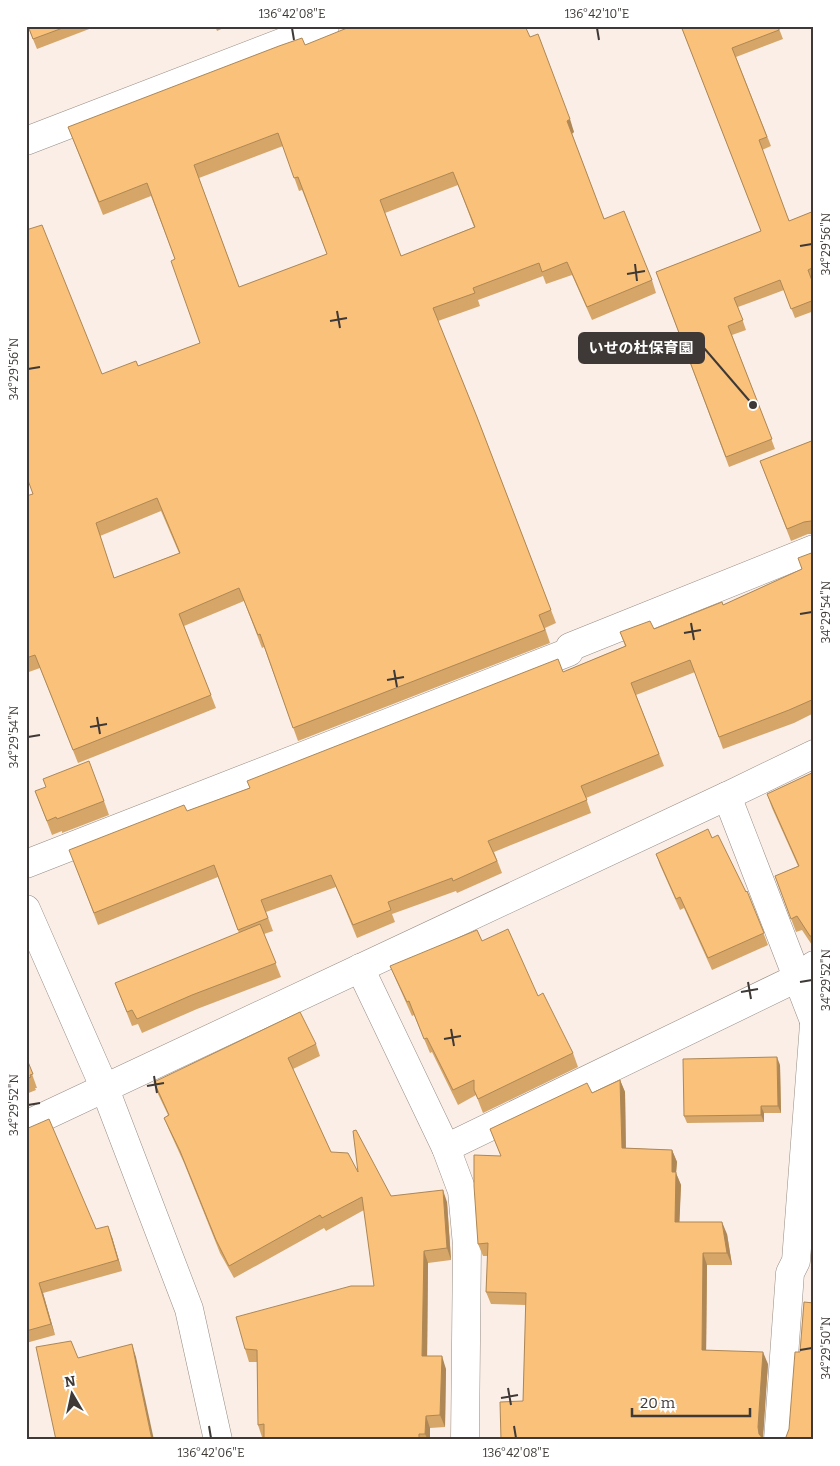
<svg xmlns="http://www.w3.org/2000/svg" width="840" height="1466" font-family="Bitter,'Noto Sans JP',serif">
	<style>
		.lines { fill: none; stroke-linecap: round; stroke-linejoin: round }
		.minor-casing { stroke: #968c84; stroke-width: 29 }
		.minor { stroke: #fff; stroke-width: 28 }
		.wall { fill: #d6a668; fill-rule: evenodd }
		.shaded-wall { fill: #ae8755 }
		.building { fill: #f9c179; stroke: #ae8755; fill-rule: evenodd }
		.ticks { fill: none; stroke: #3e3936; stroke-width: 2 }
		.leader { fill: none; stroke: #3e3936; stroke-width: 2 }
		.callout-dot { fill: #3e3936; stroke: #fff; stroke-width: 2 }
		.callout { fill: #3e3936; stroke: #3e3936; stroke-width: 2 }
		.callout-label { font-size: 15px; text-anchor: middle; font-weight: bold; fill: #fff }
		.neatline { fill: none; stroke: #3e3936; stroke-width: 2 }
		.ticks-label { font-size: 12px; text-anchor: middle; fill: #3e3936 }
	</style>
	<rect width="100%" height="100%" fill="#faeee6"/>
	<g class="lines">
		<defs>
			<g id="minor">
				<polyline points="26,141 325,26"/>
				<polyline points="727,796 814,754"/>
				<polyline points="26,864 569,652 570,647 814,549"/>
				<polyline points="26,909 105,1089 189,1309 218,1440"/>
				<polyline points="360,968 446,1148 462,1191 467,1245 465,1440"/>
				<polyline points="26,1125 727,796 814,1021"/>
				<polyline points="446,1148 797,978 814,965"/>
				<polyline points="778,1440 790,1273 796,1261 814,1024"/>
			</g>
		</defs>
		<!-- minor casing -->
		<use href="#minor" class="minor-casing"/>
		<!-- minor -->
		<use href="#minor" class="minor"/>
	</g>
	<!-- wall -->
	<g class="wall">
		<polygon points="26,26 97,26 37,49 28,27 26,27"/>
		<polygon points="215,26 228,26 217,31"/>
		<polygon points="681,26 778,26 783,39 736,57 771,146 762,150 789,221 814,211 814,278 811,279 814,286 814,311 795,318 784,290 738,307 746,330 732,335 775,449 729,467 656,272 761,231"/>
		<path d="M530,37L574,132L572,134L604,219L652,280L656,293L592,320L572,275L546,284L543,276L478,300L480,306L438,321L477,417L556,623L545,628L550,643L298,741L264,647L262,648L244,601L184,626L216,708L78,763L40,668L26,673V496L33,494L102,374L138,366L200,343L175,259L151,196L103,215L68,127L305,45ZM283,146L299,191L302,190L327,254L239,287L199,178ZM458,185L474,227L401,256L385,213ZM161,511L179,553L114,578L100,536Z"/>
		<polygon points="814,440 814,534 808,534 791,541 760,461"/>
		<polygon points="814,552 814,713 794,723 723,749 695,672 636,695 664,766 586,798 591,813 494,852 502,873 457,893 456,891 392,914 395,922 357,938 336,887 266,912 273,931 264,934 281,977 197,1009 142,1033 138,1024 132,1026 115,983 239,933 218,877 98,925 74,862 187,811 563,672 625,646 620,632 654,629 723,605 802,569"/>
		<polygon points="814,772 814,948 802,930 796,932 775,876 798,866 772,808 767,794"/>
		<polygon points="35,791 104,801 109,815 62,833 62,831 52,835"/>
		<polygon points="712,838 746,892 747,891 768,945 712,970 684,908 680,910 660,865 656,854"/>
		<polygon points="482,941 538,996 573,1053 578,1067 483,1113 476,1095 458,1105 432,1052 430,1053 414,1015 412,1016 396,980 390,966"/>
		<polygon points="316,1044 320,1056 293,1069 331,1152 391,1196 447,1202 451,1260 428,1263 427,1356 446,1369 445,1427 430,1428 430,1440 264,1440 264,1437 262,1437 258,1425 257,1362 249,1362 245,1349 374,1286 364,1210 326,1231 324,1228 234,1278 220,1253 184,1163 169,1130 164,1118 168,1115 158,1094 154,1082"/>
		<polygon points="26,1057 37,1088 35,1088 36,1090 26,1094"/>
		<polygon points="780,1065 781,1113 764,1113 764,1122 687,1123 684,1116"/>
		<polygon points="620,1080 625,1092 626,1148 672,1150 677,1162 676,1173 681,1185 679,1222 727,1234 732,1265 707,1265 706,1350 768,1364 762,1438 523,1401 526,1305 491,1304 486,1292 488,1256 483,1256 478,1244 501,1156 490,1129 592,1093"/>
		<polygon points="26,1129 96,1229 112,1237 122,1271 43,1293 55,1335 26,1343"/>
	</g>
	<!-- shaded-wall -->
	<g class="shaded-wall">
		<polygon points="570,119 574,132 571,134 567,121"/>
		<polygon points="777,1057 780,1065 781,1113 778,1106"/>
		<polygon points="620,1080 625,1092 626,1160 622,1148"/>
		<polygon points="761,1106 764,1113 764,1122 761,1115"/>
		<polygon points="672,1150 677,1162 676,1173 681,1185 679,1234 675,1222 672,1172"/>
		<polygon points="443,1190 447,1202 451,1260 447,1248"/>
		<polygon points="722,1222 727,1234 732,1265 727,1253"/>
		<polygon points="108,1226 112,1237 122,1271 118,1260"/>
		<polygon points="424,1251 428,1263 427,1368 422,1356"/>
		<polygon points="703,1253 707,1265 706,1363 702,1350"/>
		<polygon points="39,1283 43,1293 55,1335 51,1324"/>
		<polygon points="132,1344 136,1357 154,1440 152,1440"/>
		<polygon points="763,1352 768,1364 763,1440 759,1434 758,1427"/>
		<polygon points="442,1356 446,1369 445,1427 440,1415"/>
		<polygon points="426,1416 430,1428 430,1440 428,1440 425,1434"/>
	</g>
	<!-- building -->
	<g class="building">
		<polygon points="28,26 68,26 33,39"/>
		<path d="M352,26H525L530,37L538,34L570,119L567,121L604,219L624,211L652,280L587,307L567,262L542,272L539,263L473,288L475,293L433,308L477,417L551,610L539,615L545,630L293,728L260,634L258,635L239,588L179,614L211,695L73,750L35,655L26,658V496L33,494L26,475V230L42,225L102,374L136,361L138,366L200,343L171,261L175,259L147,183L99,202L68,127L279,46L302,38L305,45ZM278,133L294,178L298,177L327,254L239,287L194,165ZM453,172L475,227L401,256L380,200ZM157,498L180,553L114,578L96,523Z"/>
		<polygon points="681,26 778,26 779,30 732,48 767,137 759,140 789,221 814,211 814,267 808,270 814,286 814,300 791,309 780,280 734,298 743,320 728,326 772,439 726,457 656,272 761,231"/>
		<polygon points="814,440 814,522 811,521 804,522 787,529 760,461"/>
		<polygon points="814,552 814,699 789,710 719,737 690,660 631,683 659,754 581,786 587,800 488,841 497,861 453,881 452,878 388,902 391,910 353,925 331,875 261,900 268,918 238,930 214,865 94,913 69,850 184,805 187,811 250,788 247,781 558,659 563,672 626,646 620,632 650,621 654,629 722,602 723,605 802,569 798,558"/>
		<polygon points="89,761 104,801 57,819 56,817 47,821 35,791 46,787 43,779"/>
		<polygon points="814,772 814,937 810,936 797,916 791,919 775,876 799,866 767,794"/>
		<polygon points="708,829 712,838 718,835 746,892 747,891 764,933 708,958 680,897 676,899 656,854"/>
		<polygon points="260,924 276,963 192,995 137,1019 132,1010 127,1012 115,983"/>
		<polygon points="508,929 538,996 543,993 573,1053 478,1099 474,1090 474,1080 453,1090 427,1038 424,1039 409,1001 407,1002 390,966 477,930 482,941"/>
		<polygon points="300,1012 316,1044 288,1058 331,1152 348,1153 358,1172 353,1131 356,1130 391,1196 443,1190 447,1248 424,1251 422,1356 442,1356 440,1415 426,1416 425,1434 419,1434 419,1440 264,1440 264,1424 258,1425 257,1350 245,1349 236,1317 351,1286 374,1286 362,1197 322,1218 320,1215 229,1266 216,1240 180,1151 164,1118 169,1115 154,1082"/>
		<polygon points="26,1057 33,1074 30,1075 31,1077 26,1079"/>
		<polygon points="777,1057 778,1106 761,1106 761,1115 684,1116 683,1059"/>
		<polygon points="620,1080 622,1148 672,1150 672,1172 676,1172 675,1222 722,1222 727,1253 703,1253 702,1350 763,1352 758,1427 759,1434 764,1440 501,1440 500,1402 523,1401 526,1293 486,1292 488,1243 478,1244 474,1186 474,1155 501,1156 490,1129 587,1083 592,1093"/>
		<polygon points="49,1119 96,1229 108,1226 118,1260 39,1283 51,1324 26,1331 26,1129"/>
		<polygon points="804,1302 814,1303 814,1440 783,1440 786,1437 789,1429 795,1352 800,1352"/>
		<polygon points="71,1341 78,1358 132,1344 152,1440 56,1440 36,1347"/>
	</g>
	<!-- ticks -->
	<path class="ticks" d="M292,28L294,40M597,28L599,40M800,246L812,244M635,264L637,281M627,274L645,271M337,311L340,328M330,321L347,318M28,369L40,367M800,614L812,612M691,623L694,640M684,633L701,630M394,670L397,687M387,680L404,677M97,717L100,734M90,727L107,724M28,737L40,735M748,982L751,999M800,982L812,980M741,992L758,989M451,1029L454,1046M444,1039L461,1036M154,1076L157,1093M147,1086L164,1083M28,1105L40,1103M800,1350L812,1348M508,1388L511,1405M501,1398L518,1395M209,1426L211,1438M514,1426L516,1438"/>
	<!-- callouts -->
	<path class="leader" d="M753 405L704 348"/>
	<circle class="callout-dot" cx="753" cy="405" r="5"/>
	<rect class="callout" x="579" y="333" width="125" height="30" rx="5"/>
	<g class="callout-label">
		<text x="641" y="353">いせの杜保育園</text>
	</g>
	<!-- border -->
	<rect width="840" height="1466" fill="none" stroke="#ffffff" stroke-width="55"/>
	<!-- north arrow -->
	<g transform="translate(72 1394) rotate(351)" stroke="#ffffff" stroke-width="4" paint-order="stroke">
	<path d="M0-4L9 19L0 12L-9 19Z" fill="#3e3936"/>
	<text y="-8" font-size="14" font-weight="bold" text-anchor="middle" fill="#3e3936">N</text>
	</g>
	<!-- scale -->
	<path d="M632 1408v8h118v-8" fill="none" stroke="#3e3936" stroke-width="2.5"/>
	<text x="640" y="1408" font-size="15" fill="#3e3936" stroke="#ffffff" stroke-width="4" paint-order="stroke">20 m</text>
	<rect x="28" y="28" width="784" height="1410" class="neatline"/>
	<g class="ticks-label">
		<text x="292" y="18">136°42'08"E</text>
		<text x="597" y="18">136°42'10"E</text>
		<text transform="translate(826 244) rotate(-90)" y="4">34°29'56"N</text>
		<text transform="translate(14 369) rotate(-90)" y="4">34°29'56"N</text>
		<text transform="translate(826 612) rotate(-90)" y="4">34°29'54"N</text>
		<text transform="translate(14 737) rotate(-90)" y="4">34°29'54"N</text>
		<text transform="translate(826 980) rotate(-90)" y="4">34°29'52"N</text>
		<text transform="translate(14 1105) rotate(-90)" y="4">34°29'52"N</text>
		<text transform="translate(826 1348) rotate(-90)" y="4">34°29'50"N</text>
		<text x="211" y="1457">136°42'06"E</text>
		<text x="516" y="1457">136°42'08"E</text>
	</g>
</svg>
